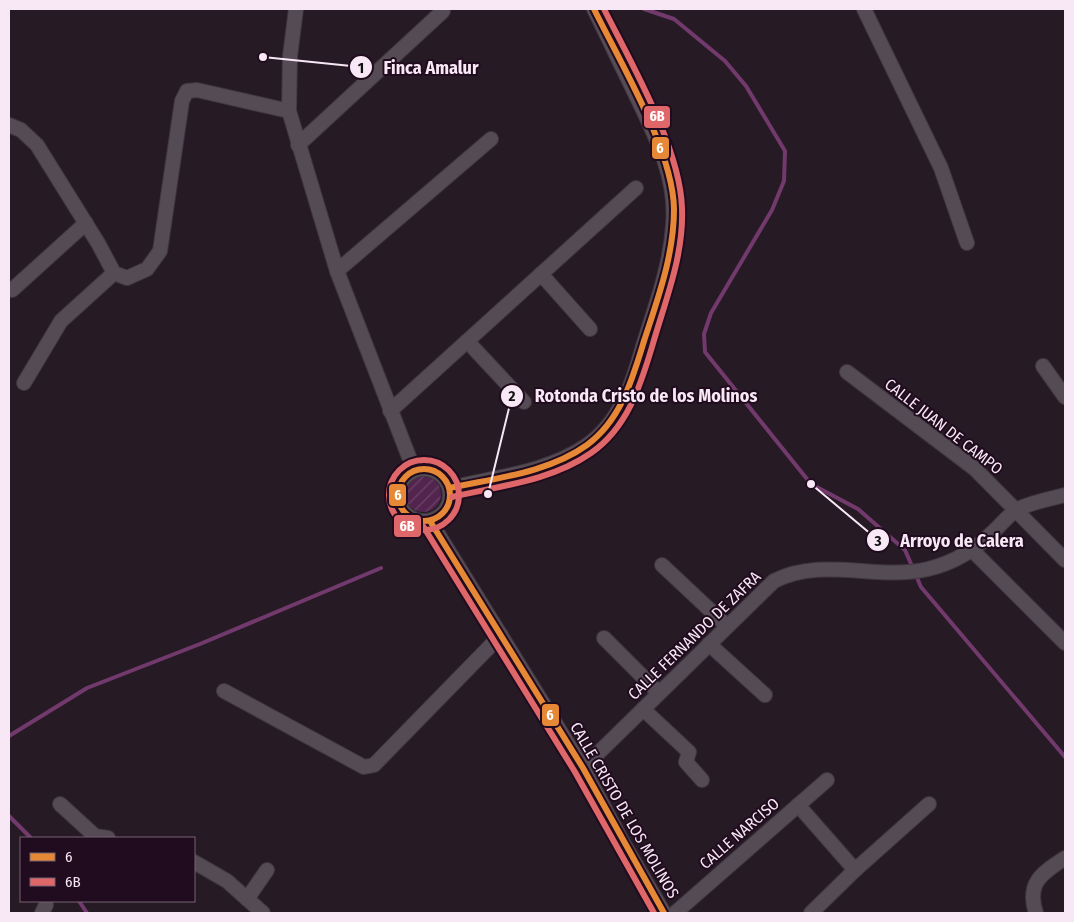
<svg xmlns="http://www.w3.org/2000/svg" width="1074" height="922" font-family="'Fira Sans Condensed',sans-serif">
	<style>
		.garden { fill: url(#garden-furrows) }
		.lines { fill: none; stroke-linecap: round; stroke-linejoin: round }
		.stream { stroke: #723a6c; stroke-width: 4 }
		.street-casing { stroke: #403740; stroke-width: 16 }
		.street { stroke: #554b54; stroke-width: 14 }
		.bus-1-casing { stroke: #210b1f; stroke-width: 10 }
		.bus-2-casing { stroke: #210b1f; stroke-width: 10 }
		.bus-1 { stroke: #e68836; stroke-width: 6 }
		.bus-2 { stroke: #e06769; stroke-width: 6 }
		.labels { text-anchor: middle; stroke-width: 4; stroke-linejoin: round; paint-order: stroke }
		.street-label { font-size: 16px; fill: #f8e8f5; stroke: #210b1f }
		.leader { fill: none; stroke: #f8e8f5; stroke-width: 2 }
		.callout-dot { fill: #f8e8f5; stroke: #210b1f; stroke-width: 2 }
		.mark-label { font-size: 15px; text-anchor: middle; font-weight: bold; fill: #111 }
		.callout-label { font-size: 18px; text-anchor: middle; font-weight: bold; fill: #f8e8f5; stroke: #210b1f; stroke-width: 4; stroke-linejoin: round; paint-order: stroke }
		.line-badge { stroke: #210b1f; stroke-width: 2 }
		.badge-label { font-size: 14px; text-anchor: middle; font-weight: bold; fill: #fff }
	</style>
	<defs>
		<pattern id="garden-furrows" width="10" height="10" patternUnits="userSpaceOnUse" patternTransform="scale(1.25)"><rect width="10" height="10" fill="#52244e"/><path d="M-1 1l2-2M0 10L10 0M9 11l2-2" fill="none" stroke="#6c4468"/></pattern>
	</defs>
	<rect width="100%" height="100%" fill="#261a25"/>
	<!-- garden -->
	<circle class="garden" cx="423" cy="494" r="18"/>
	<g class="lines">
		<!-- stream -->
		<g class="stream">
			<polyline points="644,9 674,19 725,61 746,86 785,151 784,181 772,210 711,313 704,334 705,352 811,484 858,509 905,550 921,587 1065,757"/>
			<polyline points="9,736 87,688 200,644 381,568"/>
			<polyline points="9,816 31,838"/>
			<polyline points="79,901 87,913"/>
		</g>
		<defs>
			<g id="street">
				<polyline points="296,9 290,56 289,111 337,271 414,470"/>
				<polyline points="864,9 941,168 967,243"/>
				<polyline points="9,125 21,130 37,145 98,243 114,273 127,278 147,269 160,251 182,101 187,91 197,90 289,111"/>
				<polyline points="298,145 443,11"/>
				<polyline points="337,271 491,139"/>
				<polyline points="541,274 590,329"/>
				<polyline points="12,290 86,223"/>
				<polyline points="467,341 524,402"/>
				<polyline points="1043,366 1065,397"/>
				<polyline points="847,372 975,469 1065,560"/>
				<polyline points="24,383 61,321 114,273"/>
				<polyline points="390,411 636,188"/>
				<circle cx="424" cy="495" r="26"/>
				<path d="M450,488C495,477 546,473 586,446C621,422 633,382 644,343C656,305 670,267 673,226C678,176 653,131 632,87C619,61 607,35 594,9"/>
				<polyline points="430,521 583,768 622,841 664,913"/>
				<polyline points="972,550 1065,643"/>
				<polyline points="662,565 727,626"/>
				<polyline points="604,638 659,693"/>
				<polyline points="709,644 765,695"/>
				<polyline points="224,691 364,767 374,765 501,635"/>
				<polyline points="643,709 689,752 686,762 702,780"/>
				<path d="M583,768L774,581C823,556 877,581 928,569C953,563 975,550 993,532C1001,525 1009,514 1018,509C1032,502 1050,499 1065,495"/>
				<polyline points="60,804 95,836 108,838"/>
				<polyline points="798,805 855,870"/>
				<polyline points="194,862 227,881 263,913"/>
				<polyline points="247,899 267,870"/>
				<polyline points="42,913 46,905"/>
				<polyline points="675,913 827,780"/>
				<polyline points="811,913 855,870 929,804"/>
				<path d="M1036,913C1026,883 1042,873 1065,858"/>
			</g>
		</defs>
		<!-- street casing -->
		<use href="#street" class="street-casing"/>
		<!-- street -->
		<use href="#street" class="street"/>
		<defs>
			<g id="bus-1">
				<circle cx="424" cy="495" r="26"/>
				<path d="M450,488C495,478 548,473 587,445C621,420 632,380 644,341C658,298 674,255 674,209C673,150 620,62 594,9"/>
				<polyline points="430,521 583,768 664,913"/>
			</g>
			<g id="bus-2">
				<circle cx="424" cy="495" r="35"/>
				<path d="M452,497C499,486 551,481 591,453C627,428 640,387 652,347C665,301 684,256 682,208C680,147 631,63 604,9"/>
				<polyline points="423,526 575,772 654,913"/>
			</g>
		</defs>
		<!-- bus-1 casing -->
		<use href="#bus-1" class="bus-1-casing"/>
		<!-- bus-2 casing -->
		<use href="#bus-2" class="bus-2-casing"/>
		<!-- bus-1 -->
		<use href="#bus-1" class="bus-1"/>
		<!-- bus-2 -->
		<use href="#bus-2" class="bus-2"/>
	</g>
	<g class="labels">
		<!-- street labels -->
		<g class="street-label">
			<text transform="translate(944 426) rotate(38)" y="6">CALLE JUAN DE CAMPO</text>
			<text transform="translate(694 635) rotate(-44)" y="6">CALLE FERNANDO DE ZAFRA</text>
			<text transform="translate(625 810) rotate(60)" y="6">CALLE CRISTO DE LOS MOLINOS</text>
			<text transform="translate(739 833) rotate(-41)" y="6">CALLE NARCISO</text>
		</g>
	</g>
	<!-- callouts -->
	<path class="leader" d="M263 57L361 67M488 494L512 396M811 484L878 540"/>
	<g class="callout-dot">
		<circle cx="263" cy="57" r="5"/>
		<circle cx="488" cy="494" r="5"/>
		<circle cx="811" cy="484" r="5"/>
		<circle cx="361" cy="67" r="12"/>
		<circle cx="512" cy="396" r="12"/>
		<circle cx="878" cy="540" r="12"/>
	</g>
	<g class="mark-label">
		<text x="361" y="73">1</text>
		<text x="512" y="401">2</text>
		<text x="878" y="546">3</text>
	</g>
	<g class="callout-label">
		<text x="431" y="74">Finca Amalur</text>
		<text x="646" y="402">Rotonda Cristo de los Molinos</text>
		<text x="962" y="547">Arroyo de Calera</text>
	</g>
	<g class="line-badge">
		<rect x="643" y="105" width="28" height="24" rx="5" fill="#e06769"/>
		<rect x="651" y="136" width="19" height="24" rx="5" fill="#e68836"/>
		<rect x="388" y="483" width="19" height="24" rx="5" fill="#e68836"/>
		<rect x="393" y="514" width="29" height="24" rx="5" fill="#e06769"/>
		<rect x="541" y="703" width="19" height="24" rx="5" fill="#e68836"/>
	</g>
	<g class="badge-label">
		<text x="657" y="121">6B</text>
		<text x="660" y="153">6</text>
		<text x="398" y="500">6</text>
		<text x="407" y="531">6B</text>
		<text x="550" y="720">6</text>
	</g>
	<!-- border -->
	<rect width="1074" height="922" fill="none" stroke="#f8e8f5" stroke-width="20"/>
	<!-- legend -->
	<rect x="20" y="837" width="175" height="65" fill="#210b1f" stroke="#776375"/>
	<rect x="30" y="853" width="25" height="8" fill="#e68836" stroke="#776375"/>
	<text x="65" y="862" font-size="15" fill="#f8e8f5">6</text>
	<rect x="30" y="878" width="25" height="8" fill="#e06769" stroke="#776375"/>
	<text x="65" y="887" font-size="15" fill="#f8e8f5">6B</text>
</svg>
